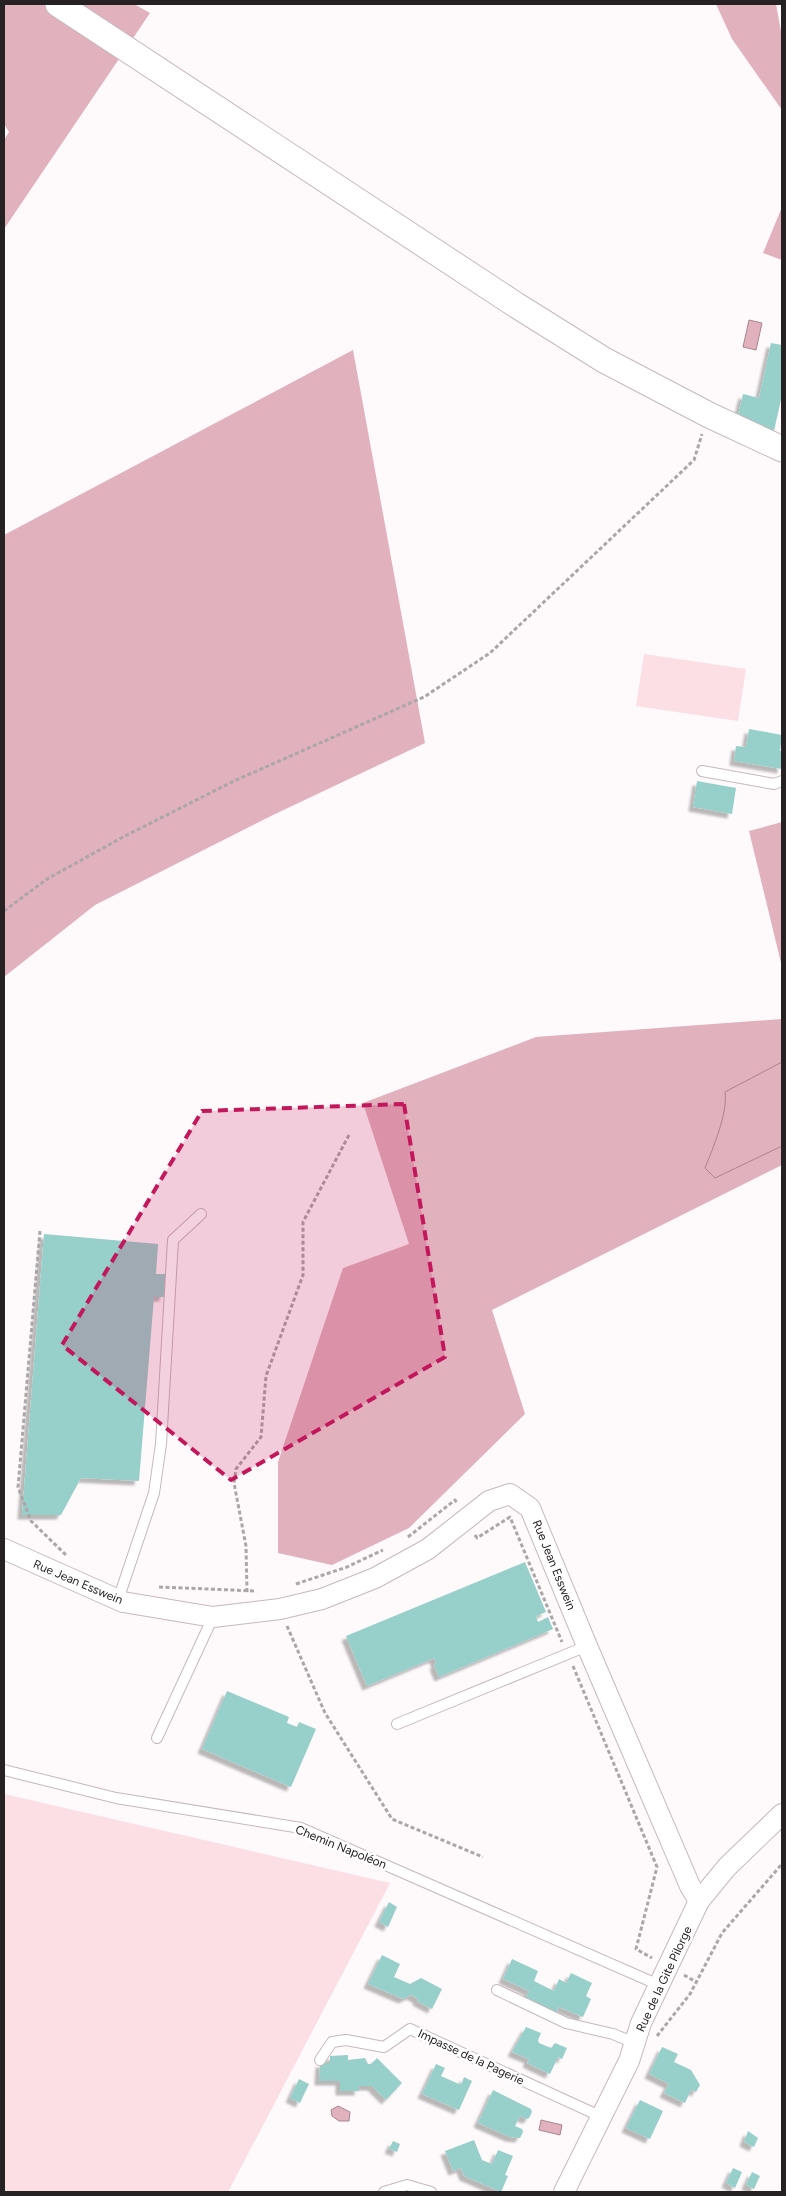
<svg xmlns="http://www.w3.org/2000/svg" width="786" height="2196" font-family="Figtree,sans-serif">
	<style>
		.green { fill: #fcdee5 }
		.forest { fill: #e1b1bd }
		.water { fill: #e1b1bd; stroke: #a9868e }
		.building { fill: #97cfca; filter: url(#shadow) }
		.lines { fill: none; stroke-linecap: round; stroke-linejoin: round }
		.service-casing { stroke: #c6b9bc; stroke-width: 12 }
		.minor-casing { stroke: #c6b9bc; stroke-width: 22 }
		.tertiary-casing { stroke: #c6b9bc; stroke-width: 27 }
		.path { stroke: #aba6a7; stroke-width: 3; stroke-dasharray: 4 2.5; stroke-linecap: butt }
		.service { stroke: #fff; stroke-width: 10 }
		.minor { stroke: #fff; stroke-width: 20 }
		.tertiary { stroke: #fff; stroke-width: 25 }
		.marked { fill: #c2185b; fill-opacity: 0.2; stroke: #c2185b; stroke-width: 4; stroke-dasharray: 10 6; stroke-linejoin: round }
		.labels { text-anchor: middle; stroke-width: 5; stroke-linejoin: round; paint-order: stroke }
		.street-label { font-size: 12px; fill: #262122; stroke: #fff }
	</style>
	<defs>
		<filter id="shadow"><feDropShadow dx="-4.5" dy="4.5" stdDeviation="1" flood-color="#0004"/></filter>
	</defs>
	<rect width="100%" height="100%" fill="#fef9fa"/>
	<!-- green -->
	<g class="green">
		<polygon points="644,654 746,669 738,721 636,706"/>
		<polygon points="4,1794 390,1883 228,2192 4,2192"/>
	</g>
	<!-- forest -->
	<g class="forest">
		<polygon points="4,4 134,4 150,13 4,229 4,140 9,132 4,124"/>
		<polygon points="716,4 776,4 782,37 782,110 732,39"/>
		<polygon points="782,207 782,260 763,253"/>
		<polygon points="353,350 425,743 273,815 95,905 4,977 4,535"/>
		<polygon points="782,822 782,967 749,831"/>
		<polygon points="782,1019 782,1165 492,1310 525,1414 409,1528 332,1565 278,1553 278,1462 343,1268 409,1244 363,1103 536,1037"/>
	</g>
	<!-- water -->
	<g class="water">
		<polygon points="749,320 762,323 756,350 743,347"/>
		<path d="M782,1062V1146L715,1178L705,1168C713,1148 728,1113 725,1092Z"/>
		<polygon points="338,2106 350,2112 349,2121 339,2121 332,2116 331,2110"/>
		<polygon points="541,2120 562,2125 560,2135 539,2130"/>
	</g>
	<!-- building -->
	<g class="building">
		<polygon points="771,343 782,345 782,395 774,431 738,415 743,394 759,398"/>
		<polygon points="749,729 782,735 780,751 782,751 782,769 734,761 736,746 746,747"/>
		<polygon points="697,781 736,788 732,814 693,807"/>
		<polygon points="44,1234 158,1244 156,1274 166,1274 164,1297 154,1297 139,1481 81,1478 61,1515 22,1515"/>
		<polygon points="525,1562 546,1612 536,1616 538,1622 548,1617 553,1629 439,1677 434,1665 436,1664 434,1658 367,1686 346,1636"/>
		<polygon points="227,1691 289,1717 287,1723 297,1727 299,1722 316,1729 291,1787 202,1749"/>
		<polygon points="389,1902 397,1907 388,1927 379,1922"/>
		<polygon points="382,1955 400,1964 394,1977 410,1984 421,1978 442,1989 432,2009 417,2001 418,1999 411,1995 403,1999 368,1984"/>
		<polygon points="512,1959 538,1971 534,1981 554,1991 559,1979 566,1983 571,1973 592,1983 586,1996 591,1999 583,2017 559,2007 556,2014 525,1999 529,1991 503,1979"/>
		<polygon points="526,2027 541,2033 538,2040 539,2043 551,2048 555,2043 567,2048 562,2059 558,2057 550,2074 527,2063 529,2059 512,2052"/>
		<polygon points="662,2047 678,2054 674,2062 691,2070 700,2085 696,2092 691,2090 685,2103 664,2093 669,2084 649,2074"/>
		<polygon points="348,2055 348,2060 365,2058 368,2064 371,2064 377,2058 402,2083 386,2100 372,2086 359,2086 359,2091 340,2091 340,2081 319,2081 320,2063 330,2063 330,2056"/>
		<polygon points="436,2064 445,2068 441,2076 461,2085 464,2077 472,2081 459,2110 422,2094"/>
		<polygon points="299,2079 309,2084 300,2103 290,2098"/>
		<polygon points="493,2090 531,2109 532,2112 529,2118 526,2119 520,2116 515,2126 522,2129 523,2132 520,2138 510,2137 478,2123"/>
		<polygon points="640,2100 663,2111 650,2139 626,2128"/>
		<polygon points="748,2131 758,2138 754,2147 744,2142"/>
		<polygon points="474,2140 482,2160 492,2164 498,2150 513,2156 505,2175 508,2176 501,2192 464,2176 461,2168 453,2171 445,2151"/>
		<polygon points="393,2141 400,2144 397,2152 389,2149"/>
		<polygon points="733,2168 742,2172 735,2188 726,2183"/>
		<polygon points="752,2172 760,2176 754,2189 746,2185"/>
	</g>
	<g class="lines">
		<defs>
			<g id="service">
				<polyline points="702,771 774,784 782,781"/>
				<polyline points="118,1600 154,1493 161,1444 173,1240 201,1214"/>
				<polyline points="397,1724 587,1646"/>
				<polyline points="157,1738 213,1617"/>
				<polyline points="4,1770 116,1798 301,1828 659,1985"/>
				<polyline points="497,1990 566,2023 613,2034 635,2043"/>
				<polyline points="320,2060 332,2042 346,2040 384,2047 410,2029 602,2117"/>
				<polyline points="384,2192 407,2185 431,2192"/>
			</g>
			<g id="minor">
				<polyline points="4,1549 123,1602 213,1617 280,1609 322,1599 375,1578 428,1549 489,1501 510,1494 530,1508 587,1646 690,1886 699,1901"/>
				<polyline points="564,2192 629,2061 641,2023 699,1901 727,1867 782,1814"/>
			</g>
			<polyline id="tertiary" points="58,4 516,305 604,360 709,415 782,449"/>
		</defs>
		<!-- service casing -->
		<use href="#service" class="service-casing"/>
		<!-- minor casing -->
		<use href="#minor" class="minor-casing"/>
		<!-- tertiary casing -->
		<use href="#tertiary" class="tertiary-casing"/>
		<!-- path -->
		<g class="path">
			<polyline points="4,911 47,879 123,837 234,781 424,697 490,653 694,460 702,434"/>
			<polyline points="40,1231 18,1487 31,1521 66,1555"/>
			<polyline points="475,1535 477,1538 510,1517 562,1642"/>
			<polyline points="408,1537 455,1500 457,1503"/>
			<polyline points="296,1584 347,1567 383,1550"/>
			<polyline points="159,1587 256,1591"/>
			<polyline points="247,1592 246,1546 234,1483 236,1469 261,1437 266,1376 303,1275 303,1222 349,1135"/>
			<polyline points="287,1626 325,1713 392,1819 483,1857"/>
			<polyline points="573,1666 657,1867 636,1949 652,1958"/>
			<polyline points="684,1975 696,1982"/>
			<polyline points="657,2036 690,1994 722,1933 782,1864"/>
		</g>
		<!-- service -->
		<use href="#service" class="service"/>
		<!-- minor -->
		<use href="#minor" class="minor"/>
		<!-- tertiary -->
		<use href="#tertiary" class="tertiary"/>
	</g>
	<!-- marked area -->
	<path class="marked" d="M404,1104L445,1357L231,1480L62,1345L202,1111Z"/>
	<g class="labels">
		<!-- street labels -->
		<g class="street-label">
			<text transform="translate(554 1565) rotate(68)" y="4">Rue Jean Esswein</text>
			<text transform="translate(78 1582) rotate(23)" y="4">Rue Jean Esswein</text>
			<text transform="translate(341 1847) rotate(22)" y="4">Chemin Napoléon</text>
			<text transform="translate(664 1979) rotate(-65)" y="4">Rue de la Gite Pilorge</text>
			<text transform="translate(471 2057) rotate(25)" y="4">Impasse de la Pagerie</text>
		</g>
	</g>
	<!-- border -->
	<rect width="786" height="2196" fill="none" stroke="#262122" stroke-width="10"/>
</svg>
